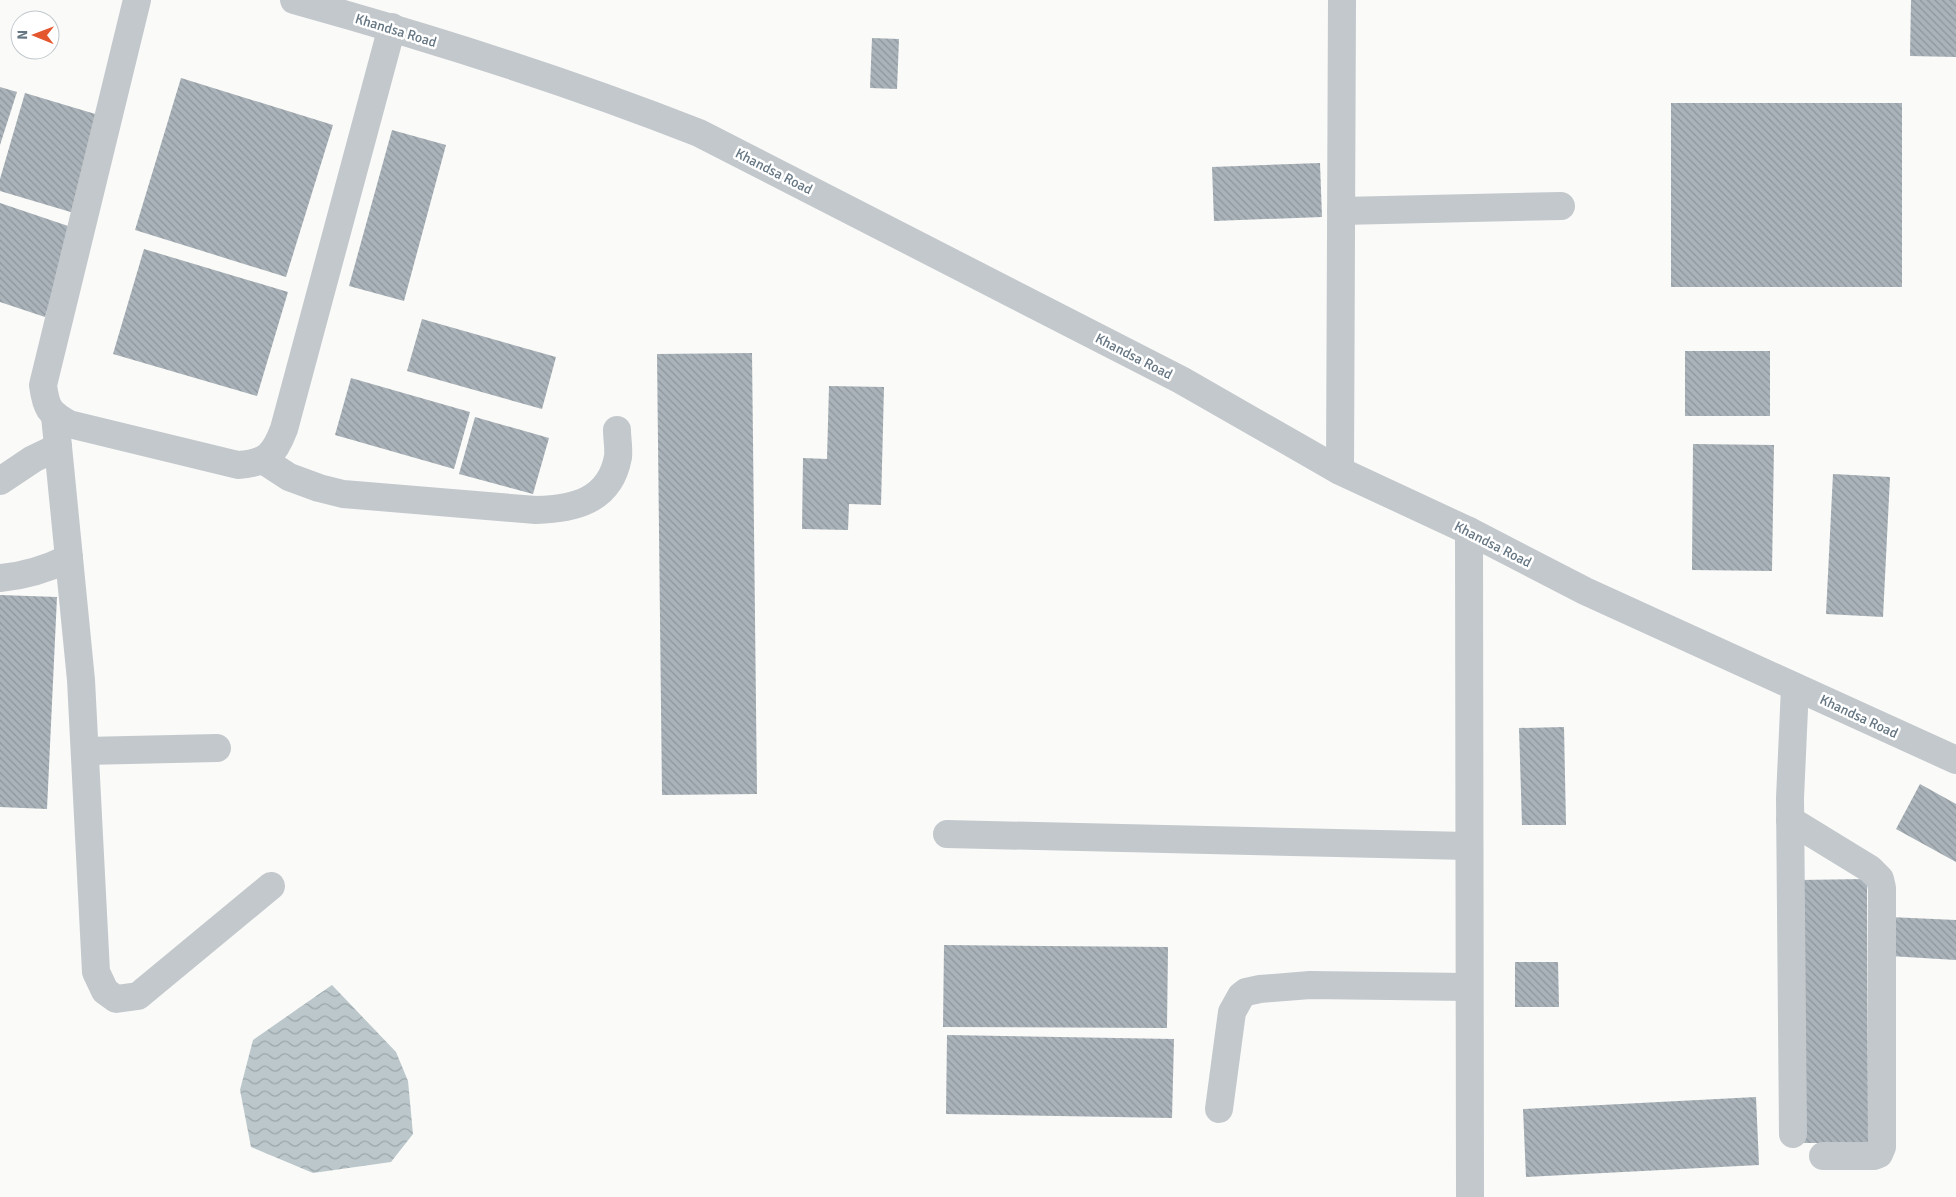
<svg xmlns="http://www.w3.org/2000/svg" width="1956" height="1197" font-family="Signika,sans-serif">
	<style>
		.water { fill: url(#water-waves) }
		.building { fill: url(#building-back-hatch) }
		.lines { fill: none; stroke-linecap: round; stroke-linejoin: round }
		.minor { stroke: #c3c8cc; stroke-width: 28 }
		.labels { text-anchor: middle; stroke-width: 5; stroke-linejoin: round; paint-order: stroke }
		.street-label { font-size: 14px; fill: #657683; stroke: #fff }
	</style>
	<defs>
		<pattern id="water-waves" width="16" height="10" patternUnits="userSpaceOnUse" patternTransform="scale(1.25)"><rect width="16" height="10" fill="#bbc7cb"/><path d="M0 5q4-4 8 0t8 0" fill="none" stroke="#9ca6aa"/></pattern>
		<pattern id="building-back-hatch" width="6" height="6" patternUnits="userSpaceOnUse" patternTransform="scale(1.25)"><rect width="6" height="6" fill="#aab3b9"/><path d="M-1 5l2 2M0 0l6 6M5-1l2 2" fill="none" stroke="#8e969c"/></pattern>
	</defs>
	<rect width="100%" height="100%" fill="#fafaf8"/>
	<!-- water -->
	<polygon class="water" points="332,985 396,1052 408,1081 413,1134 391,1162 313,1173 251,1147 240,1090 253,1040"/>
	<!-- building -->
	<g class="building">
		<polygon points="1911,0 1956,0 1956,57 1910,56"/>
		<polygon points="872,38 899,39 897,89 870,88"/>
		<polygon points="181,78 333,125 286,277 135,230"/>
		<polygon points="0,87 17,92 0,145"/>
		<polygon points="25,93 102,116 74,213 0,191 0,179"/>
		<rect x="1671" y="103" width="231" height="184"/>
		<polygon points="392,130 446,145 404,301 349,286"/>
		<polygon points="1320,163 1322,217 1214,221 1212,167"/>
		<polygon points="0,203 74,228 45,317 0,302"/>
		<polygon points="144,249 288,292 257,396 113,354"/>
		<polygon points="422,319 556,357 542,409 407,371"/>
		<rect x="1685" y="351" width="85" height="65"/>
		<polygon points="752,353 757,794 662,795 657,354"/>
		<polygon points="351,378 470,412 454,469 335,435"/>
		<polygon points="829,386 884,387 881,505 849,504 848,530 802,529 803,458 827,459"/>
		<polygon points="475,417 549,438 533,494 459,474"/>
		<polygon points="1693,444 1774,445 1772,571 1692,570"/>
		<polygon points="1833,474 1890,477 1883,617 1826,614"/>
		<polygon points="0,595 57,597 47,809 0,807"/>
		<polygon points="1564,727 1566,825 1522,825 1519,728"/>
		<polygon points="1920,784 1956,804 1956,862 1896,829"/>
		<polygon points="1867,879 1868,1143 1801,1143 1799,880"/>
		<polygon points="1889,917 1956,920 1956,960 1890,956"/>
		<polygon points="944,945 1168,947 1167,1028 943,1027"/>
		<polygon points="1515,962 1558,962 1559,1007 1515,1007"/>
		<polygon points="947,1035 1174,1039 1172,1118 946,1114"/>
		<polygon points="1756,1097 1759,1165 1526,1177 1523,1109"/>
	</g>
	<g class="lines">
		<!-- minor -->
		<g class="minor">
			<path d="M137,0L43,385C46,408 49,413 69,424L238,465C267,463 274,455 284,429L392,27"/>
			<path d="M294,0C431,38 567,81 699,133L1181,380L1340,471L1469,531L1585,591L1956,760"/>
			<polyline points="1341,211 1561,206"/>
			<polyline points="55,416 81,680 96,972 105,991 116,999 138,996 271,886"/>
			<path d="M263,460L289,477L319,488L343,494L536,510C574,509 610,501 618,457C619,448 617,438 617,430"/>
			<polyline points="1340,471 1342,0"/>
			<polyline points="0,481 33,459 58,447"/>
			<polyline points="1469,531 1470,1197"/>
			<path d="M0,578C24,576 47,569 69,558"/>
			<polyline points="85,751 217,748"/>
			<polyline points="1790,820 1870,869 1880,879 1882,888 1882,1147 1879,1154 1874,1156 1823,1156"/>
			<polyline points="947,834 1468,846"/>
			<polyline points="1219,1109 1232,1012 1241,996 1246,992 1260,989 1310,985 1469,987"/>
			<polyline points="1793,1134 1790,798 1795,687"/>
		</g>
	</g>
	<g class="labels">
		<!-- street labels -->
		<g class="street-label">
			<text transform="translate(396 30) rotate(17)" y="5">Khandsa Road</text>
			<text transform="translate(774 171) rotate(27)" y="5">Khandsa Road</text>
			<text transform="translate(1134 356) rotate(27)" y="5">Khandsa Road</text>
			<text transform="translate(1493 544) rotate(27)" y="5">Khandsa Road</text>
			<text transform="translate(1859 716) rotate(25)" y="5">Khandsa Road</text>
		</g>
	</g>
	<!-- north arrow -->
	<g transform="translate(35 35) rotate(271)"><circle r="24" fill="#ffffff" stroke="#c1c8cd"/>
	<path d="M0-4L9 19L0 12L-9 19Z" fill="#e4572e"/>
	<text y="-8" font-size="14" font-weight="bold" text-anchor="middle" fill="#657683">N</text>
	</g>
</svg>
